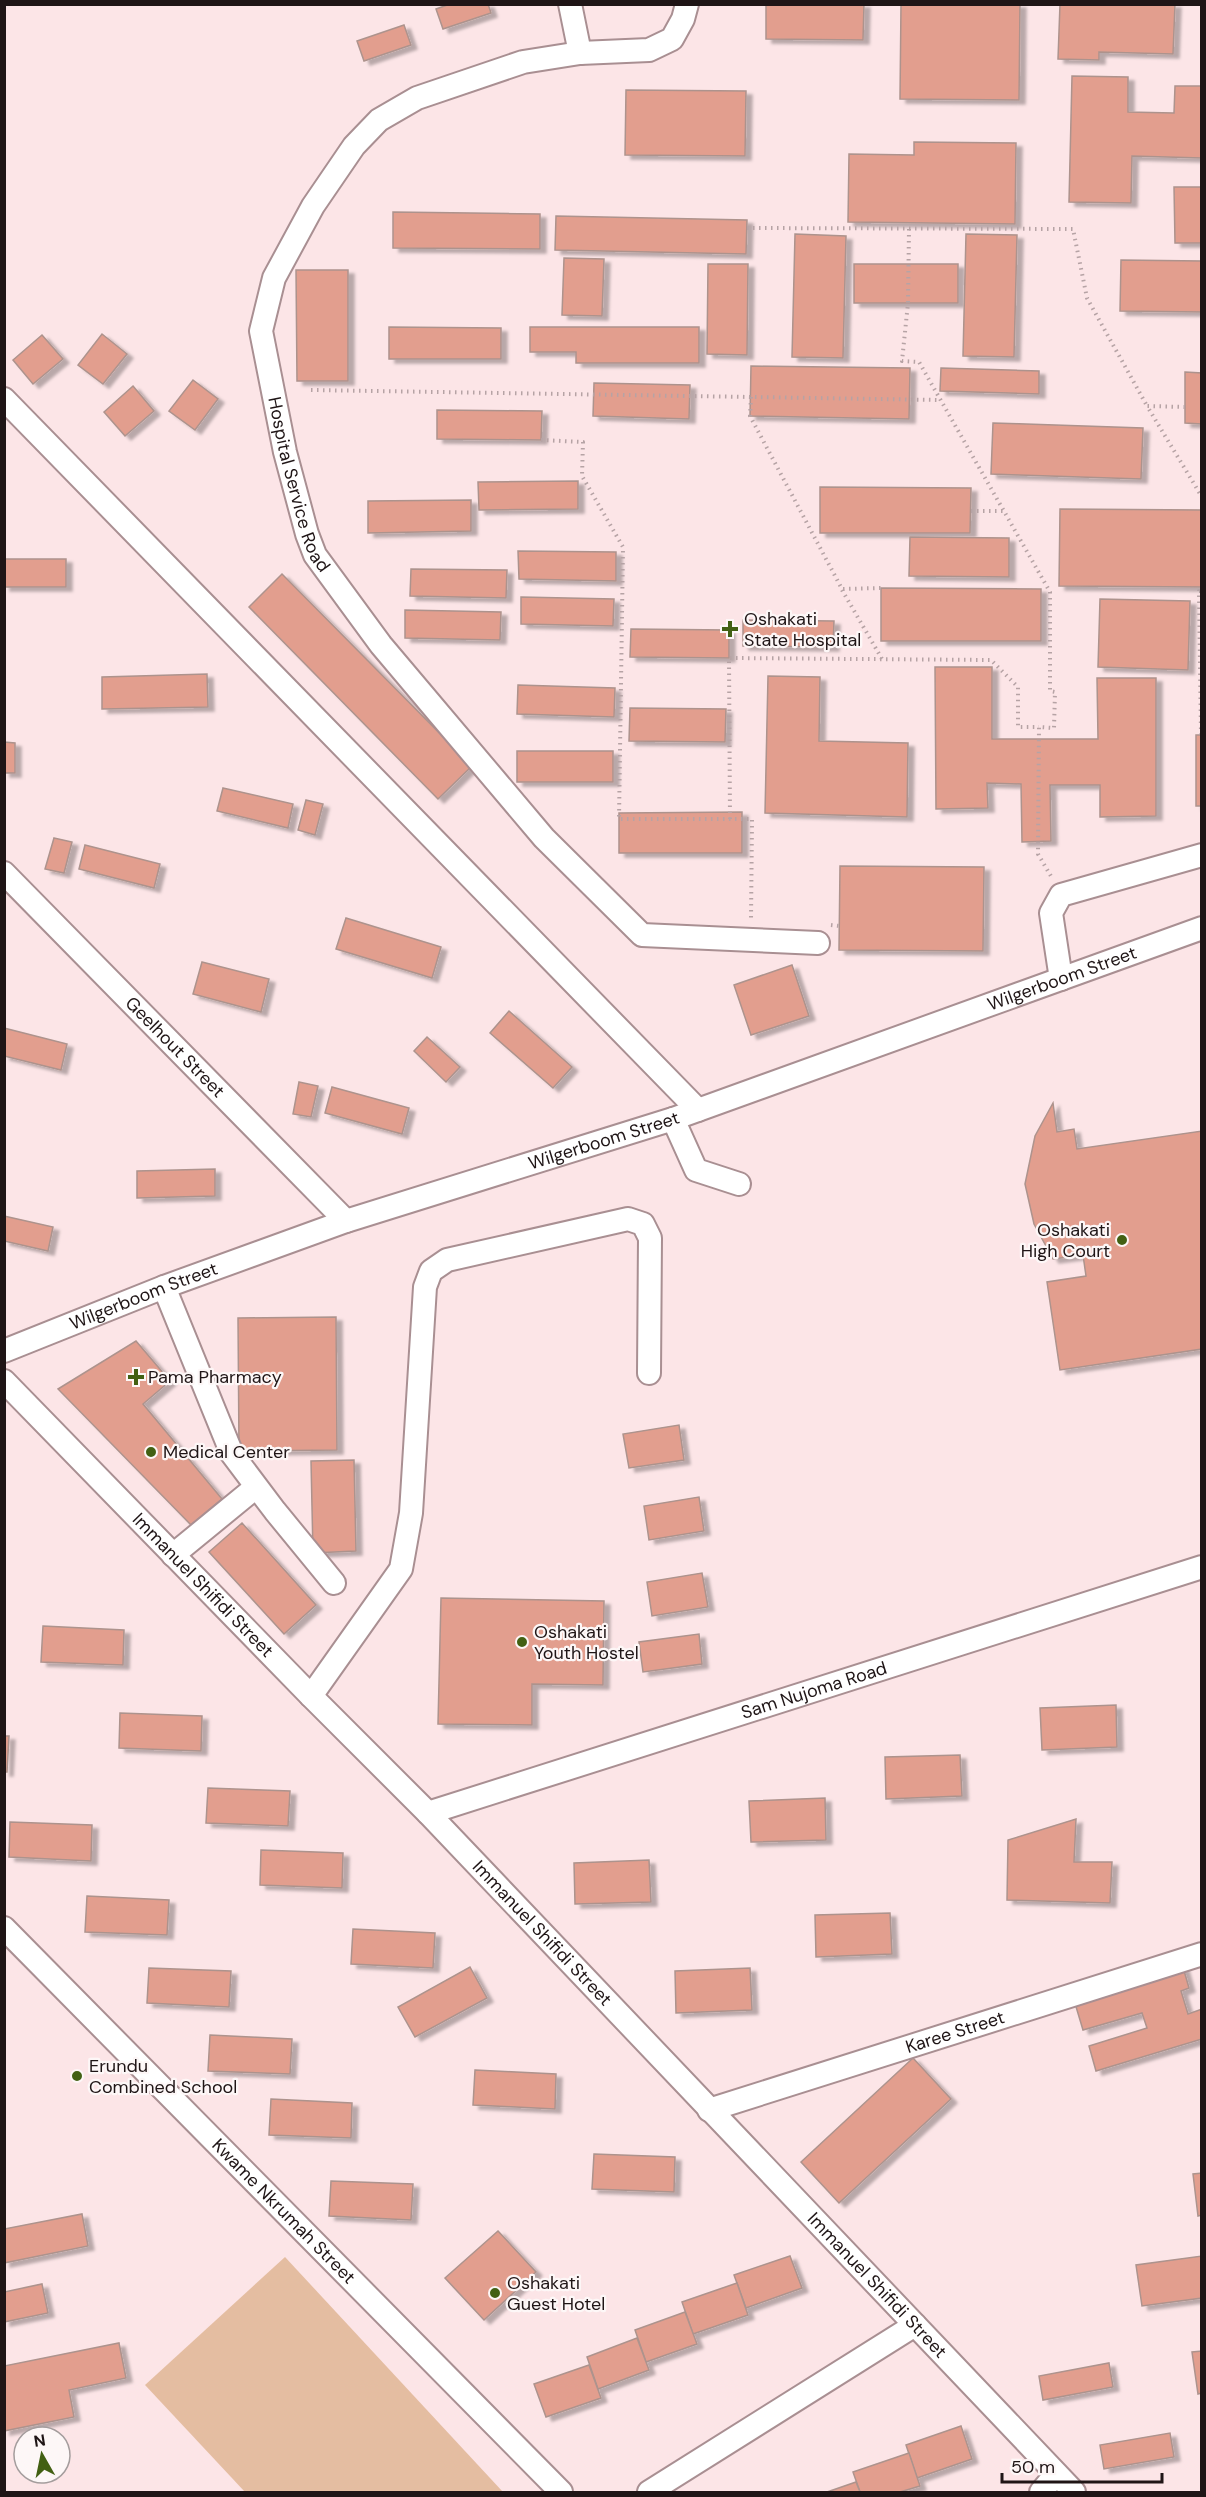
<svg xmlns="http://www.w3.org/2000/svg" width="1206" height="2497" font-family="'DM Sans',sans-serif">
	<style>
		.green { fill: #e4bda1 }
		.building { fill: #e29e8e; stroke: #ad938d; stroke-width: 1.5; filter: url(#shadow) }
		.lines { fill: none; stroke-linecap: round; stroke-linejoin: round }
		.minor-casing { stroke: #a98f92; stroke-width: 26 }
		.path { stroke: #b6a3a5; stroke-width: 4; stroke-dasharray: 1.5 4.5; stroke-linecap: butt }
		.minor { stroke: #fff; stroke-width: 22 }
		.poi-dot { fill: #426013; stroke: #fdf7f7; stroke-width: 2 }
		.labels { text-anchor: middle; stroke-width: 4.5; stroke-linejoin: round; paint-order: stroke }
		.street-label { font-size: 18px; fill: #1f1516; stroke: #fdf7f7 }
		.poi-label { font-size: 18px; fill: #1f1516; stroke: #fdf7f7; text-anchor: start }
	</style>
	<defs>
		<filter id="shadow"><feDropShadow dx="6" dy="4" stdDeviation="1.5" flood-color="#0004"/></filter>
	</defs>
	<rect width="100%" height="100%" fill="#fce5e7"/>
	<!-- green -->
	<polygon class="green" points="285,2257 503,2492 245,2492 145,2385"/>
	<!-- building -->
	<g class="building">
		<polygon points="450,4 488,4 491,13 443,29 436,9"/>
		<polygon points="766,4 864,4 863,40 766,39"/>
		<polygon points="901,4 1020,4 1019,100 900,99"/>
		<polygon points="1060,4 1175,4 1173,54 1099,52 1099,60 1058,59"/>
		<polygon points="404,25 411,45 364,61 357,41"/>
		<polygon points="1072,76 1128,77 1128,112 1174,113 1175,86 1202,86 1202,158 1132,156 1131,203 1069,202"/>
		<polygon points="626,90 746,91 745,156 625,155"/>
		<polygon points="914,142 1016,143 1015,224 848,222 849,154 914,155"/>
		<polygon points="1174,187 1202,187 1202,243 1175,243"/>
		<polygon points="393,212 540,214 540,249 393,248"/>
		<polygon points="556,216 747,220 746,254 555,250"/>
		<polygon points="795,234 846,236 843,358 792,357"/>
		<polygon points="966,234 1017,235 1014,357 963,356"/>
		<polygon points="564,258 604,259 602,316 562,315"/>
		<polygon points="1121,260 1202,261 1202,312 1120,311"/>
		<polygon points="708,264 748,264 747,355 707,354"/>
		<rect x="854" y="264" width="104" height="39"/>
		<polygon points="296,270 348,270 348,381 297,381"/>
		<polygon points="389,327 501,328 501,359 389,359"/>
		<polygon points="530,327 699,327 699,363 576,363 576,352 530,352"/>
		<polygon points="102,334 127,354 103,384 78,365"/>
		<polygon points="42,335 63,359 33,384 13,360"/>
		<polygon points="751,366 910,368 909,419 750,416"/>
		<polygon points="941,368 1039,371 1039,394 940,391"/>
		<polygon points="1185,372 1202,373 1202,424 1185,423"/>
		<polygon points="193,380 218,399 195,430 169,411"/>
		<polygon points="594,383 690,385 689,419 593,416"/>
		<polygon points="133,386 154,411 125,436 104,412"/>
		<polygon points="437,410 542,411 541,440 437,439"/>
		<polygon points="993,423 1143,428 1141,479 991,474"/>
		<polygon points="578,481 578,509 479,510 478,482"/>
		<polygon points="820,487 971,488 970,533 820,533"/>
		<polygon points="471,500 471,531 368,533 368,501"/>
		<polygon points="1060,509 1202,510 1202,587 1059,586"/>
		<polygon points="910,537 1009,538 1009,577 909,576"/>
		<polygon points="518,551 616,552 616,581 519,579"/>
		<rect x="4" y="559" width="62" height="28"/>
		<polygon points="411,569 507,570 506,598 410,596"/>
		<polygon points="282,574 472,766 438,799 249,607"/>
		<polygon points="881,588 1041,589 1041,641 881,641"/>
		<polygon points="521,597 614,599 613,626 521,624"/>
		<polygon points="1100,599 1190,601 1188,670 1098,667"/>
		<polygon points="405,610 501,612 500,640 405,638"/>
		<polygon points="743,620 834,621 833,647 743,646"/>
		<polygon points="631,629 729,630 729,658 630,657"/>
		<polygon points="935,667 992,667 992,739 1098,739 1097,678 1156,678 1156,816 1100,817 1100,785 1050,785 1051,841 1022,842 1021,784 987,783 988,808 936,809"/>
		<polygon points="207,674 208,707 102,709 102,677"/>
		<polygon points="768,676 820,677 819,741 908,743 907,817 765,813"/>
		<polygon points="518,685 615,688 614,717 517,714"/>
		<polygon points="630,708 726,709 725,742 629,741"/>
		<rect x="1196" y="735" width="6" height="71"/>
		<polygon points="4,742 15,743 15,773 4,773"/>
		<rect x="517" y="751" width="96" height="31"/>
		<polygon points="223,788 293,804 288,828 217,811"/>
		<polygon points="306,800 323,804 315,835 298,830"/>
		<polygon points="742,812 742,853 619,853 619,813"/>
		<polygon points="54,838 72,842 64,873 45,869"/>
		<polygon points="85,845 160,864 154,888 79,869"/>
		<polygon points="840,866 984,867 983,951 839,950"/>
		<polygon points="346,918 441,947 432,978 336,949"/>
		<polygon points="202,962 269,979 261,1012 193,994"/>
		<polygon points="792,965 809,1016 751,1035 734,985"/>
		<polygon points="509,1011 572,1067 553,1088 490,1033"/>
		<polygon points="4,1028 67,1044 61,1070 4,1056"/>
		<polygon points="427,1037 460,1067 446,1082 414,1051"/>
		<polygon points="299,1082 318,1086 311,1117 293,1114"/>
		<polygon points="332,1087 409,1108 402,1134 325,1113"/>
		<polygon points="1053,1103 1057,1132 1074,1129 1077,1149 1202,1131 1202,1349 1060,1370 1047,1282 1086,1276 1083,1255 1053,1259 1034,1224 1025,1184 1035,1136"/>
		<polygon points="215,1169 215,1196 137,1198 137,1171"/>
		<polygon points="4,1216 53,1227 48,1251 4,1241"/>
		<polygon points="336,1317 337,1450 239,1451 238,1318"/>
		<polygon points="136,1341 170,1381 143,1404 222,1499 191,1525 58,1389"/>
		<polygon points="679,1425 684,1460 629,1468 623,1434"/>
		<polygon points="354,1460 356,1551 313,1553 311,1461"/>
		<polygon points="699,1497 704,1531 649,1540 644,1506"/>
		<polygon points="242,1523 316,1605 284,1634 209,1552"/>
		<polygon points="702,1573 708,1607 652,1616 647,1582"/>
		<polygon points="441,1598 604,1601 603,1685 532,1684 532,1725 438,1724"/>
		<polygon points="43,1626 124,1630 123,1665 41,1662"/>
		<polygon points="699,1634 702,1664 643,1672 639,1642"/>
		<polygon points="1116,1705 1117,1747 1042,1750 1040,1708"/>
		<polygon points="120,1713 202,1716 201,1751 119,1748"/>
		<polygon points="4,1736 9,1736 7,1772 4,1772"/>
		<polygon points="960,1755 962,1796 886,1799 885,1757"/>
		<polygon points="208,1788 290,1791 288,1826 206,1823"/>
		<polygon points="825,1798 826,1840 751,1842 749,1801"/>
		<polygon points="1076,1819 1074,1862 1112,1862 1110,1903 1007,1900 1008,1840"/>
		<polygon points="10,1822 92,1825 91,1861 9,1857"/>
		<polygon points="261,1850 343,1853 342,1888 260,1885"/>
		<polygon points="649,1860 651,1902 575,1904 574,1863"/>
		<polygon points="87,1896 169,1900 167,1935 85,1932"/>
		<polygon points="890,1913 892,1954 816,1957 815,1915"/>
		<polygon points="353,1929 435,1933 433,1968 351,1964"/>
		<polygon points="470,1967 487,1998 415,2037 398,2007"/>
		<polygon points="1183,1967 1189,1988 1181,1991 1188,2014 1202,2009 1202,2039 1096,2071 1089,2046 1147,2028 1142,2013 1083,2030 1074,2000"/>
		<polygon points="149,1968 231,1971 229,2007 147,2003"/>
		<polygon points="750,1968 752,2010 676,2013 675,1971"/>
		<polygon points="210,2035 292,2039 290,2074 208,2071"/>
		<polygon points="913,2058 951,2099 839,2203 801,2162"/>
		<polygon points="475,2070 556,2074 555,2109 473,2105"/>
		<polygon points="271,2099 352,2103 351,2138 269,2135"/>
		<polygon points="594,2154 675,2157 674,2192 592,2189"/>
		<polygon points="1202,2173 1202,2215 1198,2216 1193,2174"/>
		<polygon points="331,2181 413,2184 411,2220 329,2216"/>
		<polygon points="82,2214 88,2246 4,2263 4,2229"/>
		<polygon points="498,2231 536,2272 484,2320 445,2278"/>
		<polygon points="790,2256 802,2288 746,2308 734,2275"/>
		<polygon points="1202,2256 1202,2298 1142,2306 1136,2265"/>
		<polygon points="737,2283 748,2315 693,2334 682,2302"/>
		<polygon points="42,2284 48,2313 4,2322 4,2292"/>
		<polygon points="685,2312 697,2344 646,2362 635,2330"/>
		<polygon points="637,2338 649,2370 598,2389 587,2357"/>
		<polygon points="119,2343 126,2378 69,2390 74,2417 4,2431 4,2366"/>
		<polygon points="1202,2351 1202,2393 1198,2394 1192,2352"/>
		<polygon points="1109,2363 1113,2387 1043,2400 1039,2376"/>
		<polygon points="589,2365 601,2398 546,2417 534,2384"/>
		<polygon points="961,2426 972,2459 917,2478 906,2445"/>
		<polygon points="1170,2433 1174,2457 1104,2469 1100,2445"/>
		<polygon points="909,2453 920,2486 900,2492 860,2492 853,2472"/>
		<polygon points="856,2482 860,2492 827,2492"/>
	</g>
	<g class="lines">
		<defs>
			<g id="minor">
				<polyline points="570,4 580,53"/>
				<path id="s1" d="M687,4L683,19L672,39L649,50L580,53L523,62L417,98L379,120L354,146L313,206L274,278L261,331L285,452L307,534L315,555L381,645L544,838L642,935L818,943"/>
				<polyline points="4,399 698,1110"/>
				<path id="s2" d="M4,873L346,1221"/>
				<polyline points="1061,979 1051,913 1061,895 1202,855"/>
				<polyline points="673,1119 696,1170 739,1184"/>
				<polyline points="164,1287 232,1454 275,1511 334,1583"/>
				<path id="s3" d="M4,1351L164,1287L346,1221L673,1119L1202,928"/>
				<path id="s4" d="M4,1381L311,1696L428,1813L1074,2492"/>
				<polyline points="173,1555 256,1487"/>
				<polyline points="311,1696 401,1569 411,1513 425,1287 431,1271 447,1260 628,1219 643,1224 650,1238 649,1373"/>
				<path id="s5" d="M428,1813L1202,1567"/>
				<path id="s6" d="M4,1928L561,2492"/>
				<path id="s7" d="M709,2110L1202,1954"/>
				<polyline points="649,2492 915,2325"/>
				<polyline points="1041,2492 1056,2474"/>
			</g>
		</defs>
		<!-- minor casing -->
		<use href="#minor" class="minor-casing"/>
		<!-- path -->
		<g class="path">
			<polyline points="747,228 1073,229 1087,298 1147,406"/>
			<polyline points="909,229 908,303 902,361 919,362 1050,592 1050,691 1055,692 1054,728 1039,727 1038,854 1052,878"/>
			<polyline points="311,390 940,400"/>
			<polyline points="751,397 750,416 842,589 881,588"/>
			<polyline points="1185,407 1147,406 1202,497"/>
			<polyline points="541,440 583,442 582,476 623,547 619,819 752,819 751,920"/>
			<polyline points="971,511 1003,511"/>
			<polyline points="842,590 882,659"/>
			<polyline points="1201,735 1199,591 1202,591"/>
			<polyline points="730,819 729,658 991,660 1018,687 1018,727 1039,727"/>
			<polyline points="831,925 840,926"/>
		</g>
		<!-- minor -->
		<use href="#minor" class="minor"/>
	</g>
	<!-- markers -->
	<g class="poi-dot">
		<path d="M727 620h6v6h6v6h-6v6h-6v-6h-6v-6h6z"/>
		<circle cx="1122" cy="1240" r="6"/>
		<path d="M133 1368h6v6h6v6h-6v6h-6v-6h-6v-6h6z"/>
		<circle cx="151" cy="1452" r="6"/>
		<circle cx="522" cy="1642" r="6"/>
		<circle cx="77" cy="2076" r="6"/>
		<circle cx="495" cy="2293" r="6"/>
	</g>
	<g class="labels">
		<!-- street labels -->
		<g class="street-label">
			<text dy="6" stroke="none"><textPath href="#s1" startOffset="750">Hospital Service Road</textPath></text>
			<text dy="6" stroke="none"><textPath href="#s3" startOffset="1122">Wilgerboom Street</textPath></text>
			<text dy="6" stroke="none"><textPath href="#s2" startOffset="244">Geelhout Street</textPath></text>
			<text dy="6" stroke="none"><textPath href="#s3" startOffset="636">Wilgerboom Street</textPath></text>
			<text dy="6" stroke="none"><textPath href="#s3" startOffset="150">Wilgerboom Street</textPath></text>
			<text dy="6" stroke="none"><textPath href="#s4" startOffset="285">Immanuel Shifidi Street</textPath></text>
			<text dy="6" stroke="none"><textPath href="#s5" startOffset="405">Sam Nujoma Road</textPath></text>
			<text dy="6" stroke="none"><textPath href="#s4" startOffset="771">Immanuel Shifidi Street</textPath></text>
			<text dy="6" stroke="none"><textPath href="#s7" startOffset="258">Karee Street</textPath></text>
			<text dy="6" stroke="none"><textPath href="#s6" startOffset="398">Kwame Nkrumah Street</textPath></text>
			<text dy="6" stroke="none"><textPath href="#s4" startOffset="1257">Immanuel Shifidi Street</textPath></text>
		</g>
		<!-- poi labels -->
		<g class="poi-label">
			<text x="744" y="625">Oshakati<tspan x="744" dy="21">State Hospital</tspan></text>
			<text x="1110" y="1236" text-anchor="end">Oshakati<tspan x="1110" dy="21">High Court</tspan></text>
			<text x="148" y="1383">Pama Pharmacy</text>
			<text x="163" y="1458">Medical Center</text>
			<text x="534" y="1638">Oshakati<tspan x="534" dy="21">Youth Hostel</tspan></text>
			<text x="89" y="2072">Erundu<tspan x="89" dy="21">Combined School</tspan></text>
			<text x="507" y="2289">Oshakati<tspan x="507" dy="21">Guest Hotel</tspan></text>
		</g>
	</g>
	<!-- border -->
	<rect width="1206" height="2497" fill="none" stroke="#1f1516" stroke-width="12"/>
	<!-- north arrow -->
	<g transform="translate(42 2455) rotate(351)"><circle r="28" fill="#fdf7f7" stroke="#a49d9d" stroke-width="1.5"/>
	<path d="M0-4.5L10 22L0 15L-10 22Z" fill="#426013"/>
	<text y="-9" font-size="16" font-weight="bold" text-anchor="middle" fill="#1f1516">N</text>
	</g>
	<!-- scale -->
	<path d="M1002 2473v9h160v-9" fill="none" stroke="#1f1516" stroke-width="3"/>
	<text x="1011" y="2473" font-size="18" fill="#1f1516" stroke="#fdf7f7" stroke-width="4.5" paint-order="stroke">50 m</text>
</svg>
